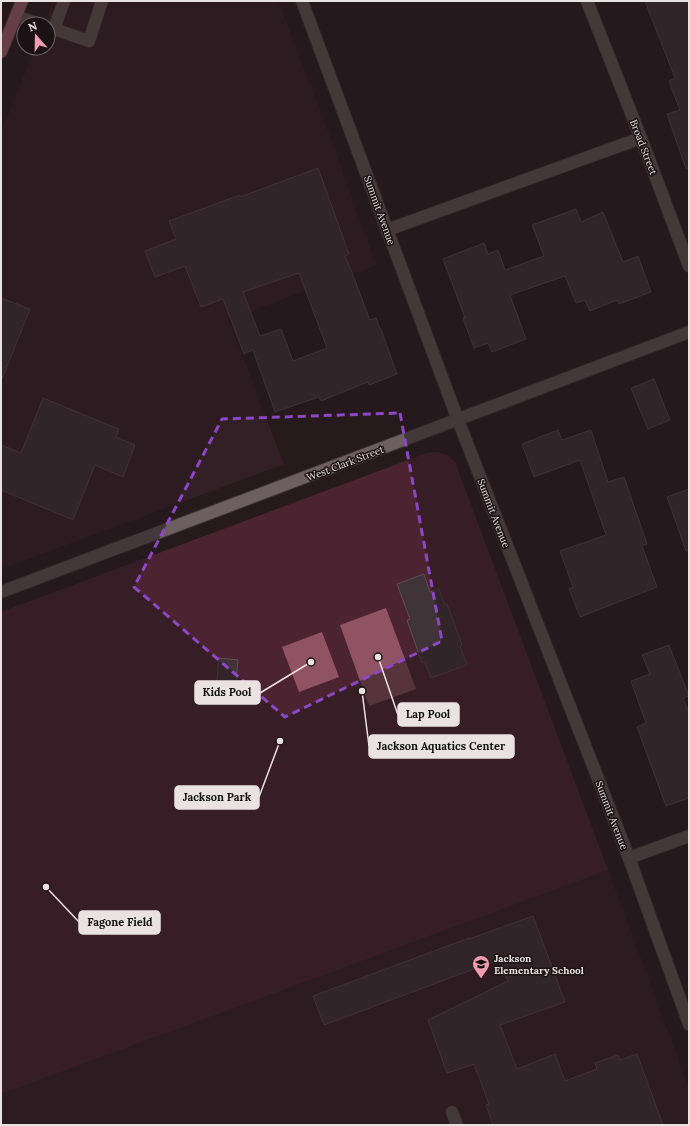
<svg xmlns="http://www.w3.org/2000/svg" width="690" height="1126" font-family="Lora,serif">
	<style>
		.built { fill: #332026 }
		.green { fill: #4c2431 }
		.water { fill: #905265 }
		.building { fill: #413438; stroke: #5d4e52; fill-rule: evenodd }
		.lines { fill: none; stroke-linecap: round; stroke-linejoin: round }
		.minor-casing { stroke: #3e3537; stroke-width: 14 }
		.major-casing { stroke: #3e3537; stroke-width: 14 }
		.minor { stroke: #6c5e61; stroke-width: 12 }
		.major { stroke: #b26b82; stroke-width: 12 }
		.marked { fill: none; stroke: #8c47c4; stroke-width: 3; stroke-dasharray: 8 5; stroke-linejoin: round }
		.labels { text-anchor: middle; stroke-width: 3; stroke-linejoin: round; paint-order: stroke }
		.street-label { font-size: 10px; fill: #eae1e3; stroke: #1c1114 }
		.poi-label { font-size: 10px; font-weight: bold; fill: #eae1e3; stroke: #1c1114; text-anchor: start }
		.leader { fill: none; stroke: #eae1e3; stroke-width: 1.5 }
		.callout-dot { fill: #eae1e3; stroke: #1c1114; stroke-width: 1.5 }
		.callout { fill: #eae1e3; stroke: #eae1e3; stroke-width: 1.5 }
		.callout-label { font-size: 11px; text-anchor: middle; font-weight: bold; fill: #111 }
	</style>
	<rect width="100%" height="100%" fill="#261a1d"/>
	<!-- built -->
	<g class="built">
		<polygon points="53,1 278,1 329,134 376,265 228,319 284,464 1,569 1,133 35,48 48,48 48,24 44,24"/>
		<polygon points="608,870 689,1088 689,1125 1,1125 1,1094"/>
	</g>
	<!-- green -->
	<polygon class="green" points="438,452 447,455 455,462 608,870 1,1094 1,612 427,453"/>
	<!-- water -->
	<g class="water">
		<polygon points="386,608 416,689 369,706 340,625"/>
		<polygon points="322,632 339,677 299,692 282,647"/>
	</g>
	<!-- building -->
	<g class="building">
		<polygon points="645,1 689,1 689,169 686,169 667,114 680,110 669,81 675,78"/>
		<path d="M318,168L349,254L345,256L353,275L369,318L370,320L376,318L380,329H381L397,374L369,385L368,382L321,401L319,397L275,412L253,350L244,354L223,299L201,307L185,266L155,277L145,251L176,239L169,221L240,195V197ZM299,273L327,348L293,361L281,329L260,336L243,292Z"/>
		<polygon points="576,209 581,222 603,212 623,262 638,256 651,292 619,304 617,300 590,311 585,300 576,303 565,276 510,295 526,339 492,352 488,343 474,348 463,318 465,318 443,259 484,243 488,254 498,250 505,270 544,256 532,225"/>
		<polygon points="1,298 30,309 2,379 1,379"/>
		<polygon points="654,379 670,420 648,429 631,388"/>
		<polygon points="43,398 119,429 116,437 135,445 123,477 95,465 73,520 1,490 1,445 21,453"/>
		<polygon points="558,430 562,440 591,430 608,482 624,477 647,544 642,546 657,587 580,617 569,589 573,587 560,551 606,535 580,460 534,477 522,444"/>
		<polygon points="689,489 689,551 686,551 667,497"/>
		<polygon points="424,574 430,592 439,589 445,605 447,604 462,645 460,646 467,665 431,678 425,662 422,663 407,620 410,619 397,584"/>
		<polygon points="669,645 689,696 683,698 689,714 689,798 666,806 637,727 646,723 631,681 650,674 642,655"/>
		<polygon points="219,658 238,660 235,690 216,688"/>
		<polygon points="533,916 565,1002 500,1025 517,1069 555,1054 565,1081 597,1069 595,1063 618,1055 620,1060 637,1054 663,1125 493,1125 486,1105 489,1104 474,1064 447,1073 428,1020 508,981 498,960 324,1025 313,996 469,938 469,939"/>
	</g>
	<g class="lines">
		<defs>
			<g id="minor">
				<polyline points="302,1 458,420 629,858 689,1024"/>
				<polyline points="587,1 641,138 689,266"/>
				<polyline points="16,16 38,24"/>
				<polyline points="48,27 89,41 102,1"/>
				<polyline points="54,29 64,1"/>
				<polyline points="387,230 641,138"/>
				<polyline points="1,592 689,332"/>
				<polyline points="629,858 689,836"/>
				<polyline points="452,1112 457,1125"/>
			</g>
			<polyline id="major" points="1,52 22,1"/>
		</defs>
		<!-- minor casing -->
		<use href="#minor" class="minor-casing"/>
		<!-- major casing -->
		<use href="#major" class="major-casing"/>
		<!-- minor -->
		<use href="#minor" class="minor"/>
		<!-- major -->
		<use href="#major" class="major"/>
	</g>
	<!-- marked area -->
	<path d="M0 0H690V1126H0ZM400,413L442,641L285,717L134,587L222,419Z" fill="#261a1d" fill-opacity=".55" fill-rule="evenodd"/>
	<path class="marked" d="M400,413L442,641L285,717L134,587L222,419Z"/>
	<!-- icons -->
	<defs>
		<symbol id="school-pin" viewBox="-11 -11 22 30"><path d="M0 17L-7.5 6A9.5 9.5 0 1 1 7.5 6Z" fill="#f19ab4" stroke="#1c1114"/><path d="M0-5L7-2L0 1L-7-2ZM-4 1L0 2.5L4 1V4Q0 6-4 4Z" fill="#111"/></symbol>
	</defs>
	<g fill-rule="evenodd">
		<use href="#school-pin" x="471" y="954" width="20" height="27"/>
	</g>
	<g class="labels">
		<!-- street labels -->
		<g class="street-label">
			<text transform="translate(644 147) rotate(69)" y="4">Broad Street</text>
			<text transform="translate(380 210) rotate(70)" y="4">Summit Avenue</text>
			<text transform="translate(345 463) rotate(-21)" y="4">West Clark Street</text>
			<text transform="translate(494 513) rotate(69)" y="4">Summit Avenue</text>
			<text transform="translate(612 815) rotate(69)" y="4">Summit Avenue</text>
		</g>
		<!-- poi labels -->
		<g class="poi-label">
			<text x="494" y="962">Jackson<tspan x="494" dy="12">Elementary School</tspan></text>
		</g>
	</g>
	<!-- callouts -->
	<path class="leader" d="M311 662L260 693M378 657L398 715M362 691L369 746M280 741L259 797M46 887L79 922"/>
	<g class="callout-dot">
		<circle cx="311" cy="662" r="4"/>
		<circle cx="378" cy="657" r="4"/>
		<circle cx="362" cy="691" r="4"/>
		<circle cx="280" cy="741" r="4"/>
		<circle cx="46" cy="887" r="4"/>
	</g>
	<g class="callout">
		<rect x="195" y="681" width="65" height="23" rx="4"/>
		<rect x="398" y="703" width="61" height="23" rx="4"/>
		<rect x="369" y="735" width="145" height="23" rx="4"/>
		<rect x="175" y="786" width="84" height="23" rx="4"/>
		<rect x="79" y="911" width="81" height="23" rx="4"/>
	</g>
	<g class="callout-label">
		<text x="227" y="696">Kids Pool</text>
		<text x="428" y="718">Lap Pool</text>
		<text x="441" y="750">Jackson Aquatics Center</text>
		<text x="217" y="801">Jackson Park</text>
		<text x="120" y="926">Fagone Field</text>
	</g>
	<!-- border -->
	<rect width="690" height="1126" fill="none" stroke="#eae1e3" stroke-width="4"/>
	<!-- north arrow -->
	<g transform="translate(36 36) rotate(340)"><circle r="19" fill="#1c1114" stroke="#6e6467"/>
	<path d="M0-3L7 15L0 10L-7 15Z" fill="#f19ab4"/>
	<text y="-6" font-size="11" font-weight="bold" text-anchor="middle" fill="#eae1e3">N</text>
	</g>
</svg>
